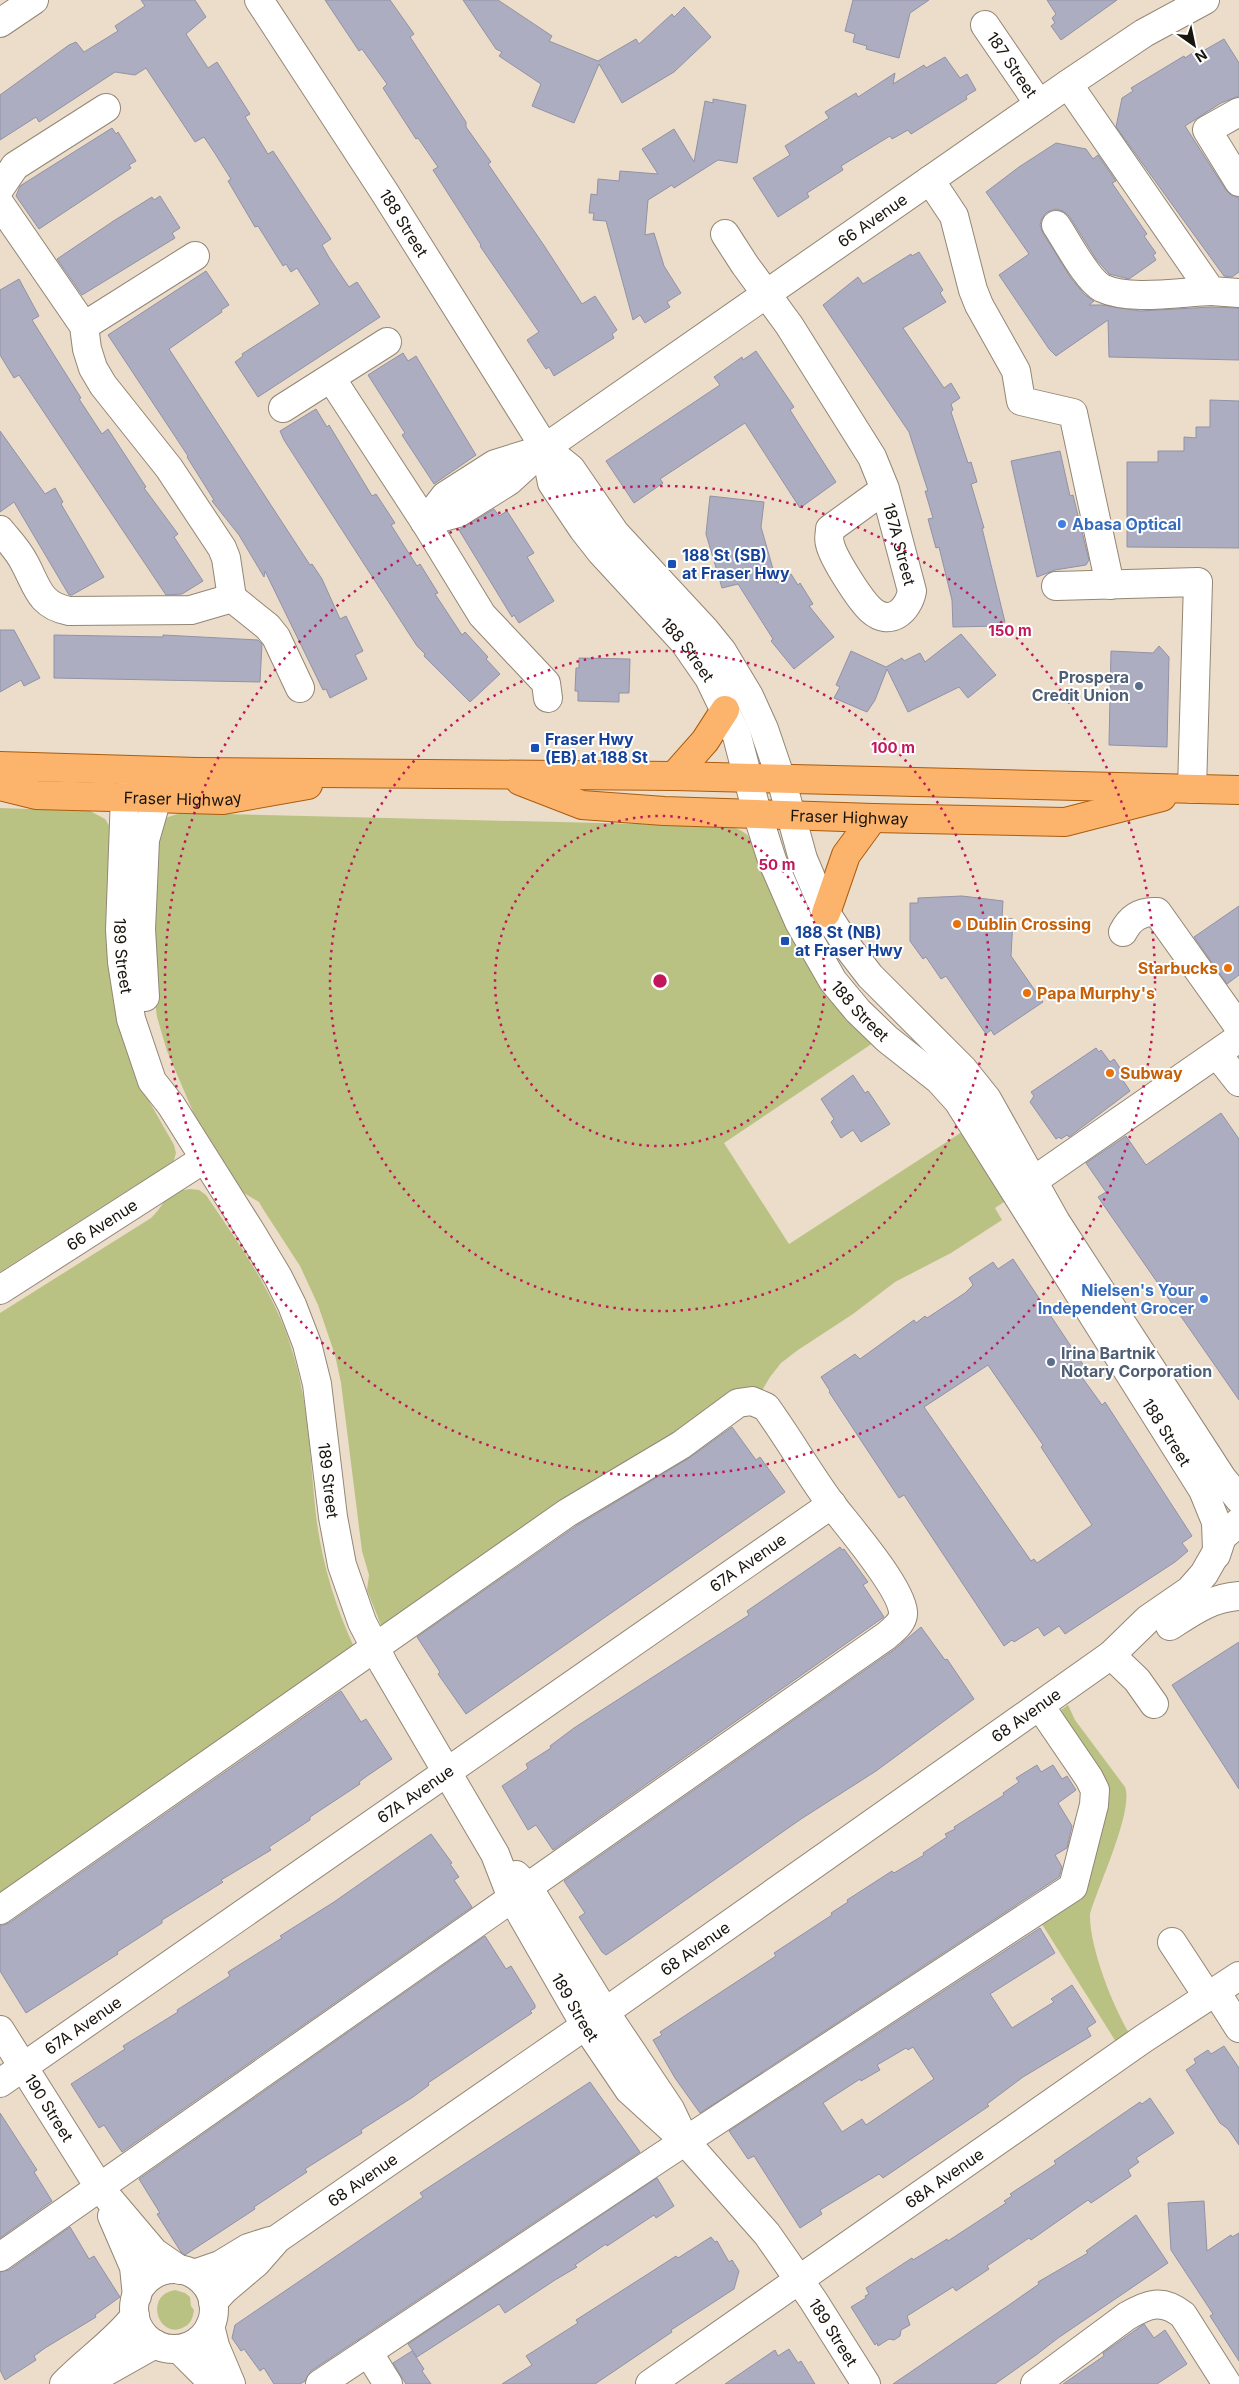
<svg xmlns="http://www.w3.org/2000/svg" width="1239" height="2384" font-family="Inter,sans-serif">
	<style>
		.green { fill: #bac283 }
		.building { fill: #adadc2; stroke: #9292a6; fill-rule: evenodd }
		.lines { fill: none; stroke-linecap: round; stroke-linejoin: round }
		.minor-casing { stroke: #938674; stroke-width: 30 }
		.major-casing { stroke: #ab5c0d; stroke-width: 30 }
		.minor { stroke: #fff; stroke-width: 28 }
		.major { stroke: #fcb46d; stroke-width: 28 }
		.ring { fill: none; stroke: #c2185b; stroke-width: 2.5; stroke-dasharray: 2.5 5 }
		.shop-dot { fill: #3f7fe0; stroke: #fff; stroke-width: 2 }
		.transit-dot { fill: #1a4fb4; stroke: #fff; stroke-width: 2 }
		.service-dot { fill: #5c6f8a; stroke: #fff; stroke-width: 2 }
		.food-dot { fill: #e8710a; stroke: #fff; stroke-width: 2 }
		.labels { text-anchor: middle; stroke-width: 4; stroke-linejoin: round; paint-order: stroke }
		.street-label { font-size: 16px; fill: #19150e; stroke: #fff }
		.shop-label { font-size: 16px; font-weight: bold; fill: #366cbe; stroke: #fff; text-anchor: start }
		.transit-label { font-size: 16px; font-weight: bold; fill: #164399; stroke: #fff; text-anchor: start }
		.service-label { font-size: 16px; font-weight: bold; fill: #4e5e75; stroke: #fff; text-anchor: end }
		.food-label { font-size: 16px; font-weight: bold; fill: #c56008; stroke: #fff; text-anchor: start }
		.centre { fill: #c2185b; stroke: #fff; stroke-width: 2.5 }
		.ring-label { font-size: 15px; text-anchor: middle; font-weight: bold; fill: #c2185b; stroke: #fff; stroke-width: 4; stroke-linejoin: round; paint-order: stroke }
	</style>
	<rect width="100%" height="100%" fill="#ebddca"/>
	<!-- green -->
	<g class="green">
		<polygon points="0,808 90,811 105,819 110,827 137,1072 149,1101 174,1145 176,1153 172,1167 136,1185 0,1272"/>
		<path d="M181,813L724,826C741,828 749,833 756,848L779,913L792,940L873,1043L724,1143L789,1244L962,1132L1007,1200L995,1208L1002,1220L951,1253L895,1282L853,1314L798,1350L781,1363L770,1377L760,1394L399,1621L381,1625L367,1590L369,1575L362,1551L341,1383L335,1355L318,1305L300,1266L263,1209L259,1202L244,1193L194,1114L167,1051L157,1017L152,980L155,828L165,818Z"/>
		<path d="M190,1189L199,1190L206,1195C239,1244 275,1293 292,1350C310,1406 310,1466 317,1523C323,1566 336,1608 354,1647L0,1896V1313L151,1218C167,1203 163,1192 190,1189Z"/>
		<path d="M1068,1705L1075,1720L1125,1787C1134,1811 1098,1886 1090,1914C1089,1946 1113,2008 1131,2036L1118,2045L1040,1921L1107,1792L1069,1730L1061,1710Z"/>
		<path d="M175,2290L185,2293L190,2297L191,2306L194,2310C193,2317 191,2324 184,2327C159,2341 143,2295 175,2290Z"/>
	</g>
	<!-- building -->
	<g class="building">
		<polygon points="141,0 195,0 206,17 186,34 208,68 217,62 250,114 245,117 268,154 273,151 331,239 322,245 330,259 349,287 357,282 380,317 258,397 235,362 243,356 242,354 320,304 297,268 291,272 286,264 283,266 258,226 255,227 228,181 231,179 214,152 204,137 195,142 146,68 135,75 115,72 39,122 36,117 0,140 0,95 69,45 76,42 84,52 118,31 115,26 145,6"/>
		<polygon points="325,0 390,0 414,34 410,37 466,122 466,127 491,162 488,164 543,244 582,304 595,296 617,330 612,334 614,338 554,376 549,367 546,369 527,340 539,332 480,246 481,245 433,170 438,167 418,138 416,139 383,88 387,84 362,49 359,51"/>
		<polygon points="463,0 498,0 552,36 549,41 598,61 636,39 639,44 672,14 674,17 684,7 711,37 674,72 622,103 599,64 574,123 532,106 541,84 499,56 502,52 496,49"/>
		<polygon points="853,0 929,0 910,13 899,58 866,49 867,46 853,42 855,34 845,31"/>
		<polygon points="1047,0 1117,0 1061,40 1051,26 1055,23 1052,18 1056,14"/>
		<polygon points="1224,39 1239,63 1239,96 1221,103 1185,126 1226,190 1231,195 1239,198 1239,272 1232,277 1224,276 1116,127 1122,98 1133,91 1131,88 1184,56 1185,58 1194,52 1196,55"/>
		<polygon points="945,57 960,78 967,74 976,90 966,96 967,99 911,134 908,130 892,139 890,136 841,166 843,170 807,193 809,197 778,217 753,178 790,155 785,146 829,118 825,112 856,93 858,97 895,73 893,84 924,65 926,68"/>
		<polygon points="713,99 746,105 737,163 718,160 674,188 672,185 648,200 645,235 654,233 664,266 681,293 667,302 670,307 645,323 640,315 633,320 606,221 593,220 594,213 589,213 591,194 597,195 598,179 619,181 620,171 658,174 642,149 674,129 694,162 705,101 713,103"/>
		<polygon points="112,128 116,134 118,132 136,161 129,165 131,168 39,229 16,196 20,186"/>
		<polygon points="1056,143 1086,149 1093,159 1098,155 1116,181 1112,183 1147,234 1144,236 1156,253 1153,255 1156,260 1129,279 1109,274 1096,259 1069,216 1063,211 1056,209 1047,212 1042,218 1040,225 1043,233 1071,278 1084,294 1094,301 1089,305 1103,305 1140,311 1211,307 1239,308 1239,360 1109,357 1108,320 1056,356 1049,349 999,275 1029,254 986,192 1019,167"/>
		<polygon points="160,196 180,228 172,233 175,238 82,295 57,259 115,220 152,197 154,200"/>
		<polygon points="919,252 943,290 940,293 946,302 903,328 944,388 951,383 960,398 951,404 953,410 951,412 968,463 971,462 977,482 971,484 984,528 982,528 1005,622 998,622 998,626 953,627 952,600 939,547 936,548 928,519 933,518 925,491 928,491 909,432 823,305 858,277 863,284 911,254 912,256"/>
		<polygon points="206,271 229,305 221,310 222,312 169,349 310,565 312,564 322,579 340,619 346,616 363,651 355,655 367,679 330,698 326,689 323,690 265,571 264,577 239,535 212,501 214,500 187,457 188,456 108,335"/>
		<polygon points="19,279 39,316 32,320 81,398 79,399 102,434 108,429 146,487 144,488 178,534 174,537 203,581 182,594 166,595 19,375 14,378 0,355 0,290"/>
		<polygon points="756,351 794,407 790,410 836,482 800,508 745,423 660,479 663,483 634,503 606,461 720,385 714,377 742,357 743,360"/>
		<polygon points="403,353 408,361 416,356 476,455 434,484 402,435 405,433 368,375"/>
		<polygon points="1210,400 1239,401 1239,548 1127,547 1127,462 1158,462 1158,451 1184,451 1184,437 1196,438 1196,427 1210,427"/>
		<polygon points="316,409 327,427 329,425 372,496 376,494 395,523 391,525 417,566 420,564 438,593 435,594 462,635 465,632 488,657 486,659 500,674 470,702 424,656 425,654 417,646 284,440 280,431"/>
		<polygon points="0,431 45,494 55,488 63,502 61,504 104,577 72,595 69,595 14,502 0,512"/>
		<polygon points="1060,451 1070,496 1073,495 1089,560 1086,565 1055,570 1037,577 1011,461"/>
		<polygon points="710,496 764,502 761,527 777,583 791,574 798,585 800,583 813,604 809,606 834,637 794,669 771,641 773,639 738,584 722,588 706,534"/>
		<polygon points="494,509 499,516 507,511 534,553 527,557 554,601 519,623 514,615 512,617 459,530"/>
		<polygon points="0,630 14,630 40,678 24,686 21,680 0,692"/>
		<polygon points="961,634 996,675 968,698 959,687 908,712 887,669 875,700 867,712 834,698 840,687 836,685 851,651 886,667 902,658 904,661 920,653 925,662"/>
		<polygon points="54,635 163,637 163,635 258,640 262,644 260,682 54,678"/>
		<polygon points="1159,646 1169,657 1167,747 1109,745 1111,651 1153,653"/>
		<polygon points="579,658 630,659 629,693 619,693 619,702 578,701 578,691 575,691 576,668 579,668"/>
		<polygon points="962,896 1003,901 1002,918 1013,919 1011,956 1043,1002 994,1035 991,1030 986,1034 946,976 941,979 926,957 923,959 910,941 910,903 918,903 918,898"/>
		<polygon points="1239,906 1239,975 1227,984 1194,937"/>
		<polygon points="1096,1048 1099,1052 1101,1050 1110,1062 1114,1059 1126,1077 1122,1079 1130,1091 1069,1137 1067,1135 1061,1139 1059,1137 1056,1139 1030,1102 1034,1096 1031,1092"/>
		<polygon points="853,1075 865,1093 868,1091 890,1124 861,1142 853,1130 841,1138 831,1122 834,1119 821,1099"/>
		<polygon points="1221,1113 1239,1139 1239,1400 1098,1197 1106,1192 1086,1163 1126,1136 1146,1165"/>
		<path d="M1013,1259L1088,1372L1081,1376L1102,1405L1105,1402L1192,1536L1182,1543L1188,1551L1175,1562L1065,1634L1059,1626L1044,1636L1038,1627L1014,1642L1012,1640L1004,1646L904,1495L899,1498L829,1392L830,1391L821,1377L855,1354L860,1359L914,1320L916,1323L925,1316L927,1318L965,1293L973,1285L969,1278L993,1262L998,1269ZM988,1365L1043,1445L1041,1447L1092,1525L1037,1563L1034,1559L1031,1561L924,1407Z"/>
		<polygon points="732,1427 756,1460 760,1457 785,1492 466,1714 438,1674 440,1672 417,1637 576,1526 689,1458"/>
		<polygon points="840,1547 842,1550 844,1549 868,1582 863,1585 884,1617 881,1619 553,1850 536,1825 528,1830 502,1786 526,1770 528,1768 526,1764 551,1748 550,1746 574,1728 749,1615 747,1611"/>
		<polygon points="921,1627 945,1660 947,1659 974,1699 876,1771 801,1819 630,1939 606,1955 602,1952 579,1917 585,1913 564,1881 895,1649"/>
		<polygon points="1239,1642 1239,1789 1172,1685"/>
		<polygon points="341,1691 361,1722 366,1719 392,1759 367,1776 359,1782 360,1784 310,1817 310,1820 269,1847 271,1850 221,1880 223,1882 162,1920 162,1923 117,1952 118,1954 26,2013 0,1971 0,1926 9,1923"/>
		<polygon points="1037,1765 1041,1772 1053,1765 1062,1779 1067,1776 1076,1790 1058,1803 1072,1826 1067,1848 1055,1855 1062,1867 1059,1877 700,2113 675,2078 653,2040 662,2035 660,2032 776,1956 774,1953 832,1915 831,1913 848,1902 847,1900 892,1871 894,1873 924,1855 923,1853 947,1837 945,1834 955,1829 954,1827 1004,1795 1003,1793 1019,1782 1016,1778"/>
		<polygon points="431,1834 452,1863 450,1864 459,1877 454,1880 472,1907 122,2152 104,2125 99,2128 71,2084 125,2049 123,2046 178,2012 177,2010 230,1976 228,1972 282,1938 280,1936 334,1902"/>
		<path d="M1040,1928L1055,1953L990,1994L1012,2028L1054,2002L1051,1999L1072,1985L1096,2022L1087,2028L1091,2036L1023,2077L987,2104L989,2106L883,2178L879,2174L820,2210L822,2214L800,2228L754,2156L748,2159L729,2131ZM913,2047L934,2079L866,2125L862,2119L842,2132L823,2103L860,2079L861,2081L880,2070L877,2065L906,2048L908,2050Z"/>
		<polygon points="485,1936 506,1969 511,1966 535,2005 535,2008 530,2011 532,2013 428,2083 429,2085 413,2097 361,2130 362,2133 305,2169 307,2172 254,2207 255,2209 185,2255 181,2252 157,2214 160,2213 139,2179"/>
		<polygon points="1224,2046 1239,2068 1239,2145 1228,2129 1220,2123 1186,2070 1196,2063 1194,2059 1208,2050 1211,2054"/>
		<polygon points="590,2082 640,2152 311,2371 305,2381 300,2384 274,2384 264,2368 260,2371 244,2349 241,2351 232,2338 235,2325 423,2197 420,2193"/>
		<polygon points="1150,2098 1174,2133 1136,2158 1139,2162 1128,2170 1131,2176 1091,2203 1088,2200 1031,2240 1029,2238 987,2266 989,2269 956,2291 953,2287 907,2316 910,2325 901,2330 900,2336 894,2340 889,2339 878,2346 877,2343 875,2345 851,2307 866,2298 865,2296 869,2294 866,2288 912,2258 913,2260 947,2239 948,2241 1006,2203 1004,2201 1012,2196 1010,2194 1056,2164 1054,2161 1140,2102 1142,2104"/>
		<polygon points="0,2113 37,2170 34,2172 52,2201 0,2238"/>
		<polygon points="657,2178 674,2206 656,2218 654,2215 607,2246 606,2244 575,2265 577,2267 555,2280 505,2313 499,2304 417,2357 408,2344"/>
		<polygon points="1204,2201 1207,2251 1231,2235 1232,2237 1239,2233 1239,2361 1210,2316 1213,2314 1171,2250 1168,2203"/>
		<polygon points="1136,2215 1168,2263 1058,2338 1036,2355 995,2384 893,2384 1009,2305 1039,2284 1038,2282 1088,2253 1086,2251"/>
		<polygon points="70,2227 89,2259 94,2256 120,2297 95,2315 96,2317 45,2348 34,2356 36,2360 5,2380 0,2370 0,2272 9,2270"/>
		<polygon points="711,2237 715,2242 717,2241 729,2262 732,2260 739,2271 734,2289 671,2330 672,2332 595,2384 502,2384 532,2365 526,2356 578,2323 576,2320 676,2256 678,2258"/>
		<polygon points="1144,2324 1154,2338 1165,2330 1187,2364 1157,2384 1063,2384 1104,2356 1103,2353"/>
		<polygon points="789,2349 798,2363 801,2361 815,2384 725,2384 775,2350 778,2356"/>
		<polygon points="412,2351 424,2369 422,2371 431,2384 406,2384 393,2363"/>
	</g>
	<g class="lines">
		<defs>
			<g id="minor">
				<path id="s1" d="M259,0L385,193L545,448L571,469L615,533L705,630L722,651L749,696L764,729L781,779L803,859L826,913L850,950L870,976L963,1069L987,1099L1056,1222L1222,1478L1239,1499"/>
				<polyline points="0,23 34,0"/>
				<path id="s2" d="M985,25L1039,104"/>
				<polyline points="1068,84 1211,291 1239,293"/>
				<polyline points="1239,112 1207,130 1239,182"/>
				<polyline points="930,180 954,216 973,290 979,305 1016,371 1021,401 1073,413 1110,585"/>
				<polyline points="0,188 15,166 106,108"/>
				<polyline points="0,204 84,326 87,349 93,368 103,385 169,468 222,548 226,558 232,598 268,627 276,637 300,688"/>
				<path d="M1056,225C1067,241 1086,279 1102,288C1129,301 1180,292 1211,291"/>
				<path id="s3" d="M725,234L745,265L789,325L872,457L885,489L912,591C908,611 890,627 871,610C860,600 833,558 830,544C828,539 830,534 830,529L885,489"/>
				<polyline points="84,326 195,256"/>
				<polyline points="331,378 425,522 482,615 546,683 548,698"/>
				<polyline points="283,408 387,342"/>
				<path id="s4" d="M545,448L552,483L583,529L601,552L684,642L709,678L737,736L757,813L772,860L799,922L833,981L858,1011L887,1039L939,1080L958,1101L1203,1490L1216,1522L1217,1550"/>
				<path id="s5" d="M425,522L458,513L509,481L545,448L1068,84L1144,33L1205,0"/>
				<polyline points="425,522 445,496 495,464 537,451"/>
				<path d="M0,530C8,540 18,550 24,562C37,585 38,605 69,611L191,610L232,598"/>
				<polyline points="1056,586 1198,582 1192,789"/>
				<path id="s6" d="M125,796L120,930L122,962L131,1019L152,1081L171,1105L251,1232L278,1277L292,1305L307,1344L317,1384L333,1517L342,1565L362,1622L384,1665L495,1854L512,1898L585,2025L629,2090L685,2141L767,2234L813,2300L866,2384"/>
				<path d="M1123,932C1130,918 1141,911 1157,912L1239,1027"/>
				<polyline points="145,997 141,929 145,840 157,798"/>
				<polyline points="1217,1054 1239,1082"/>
				<polyline points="1023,1196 1033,1181 1239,1038"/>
				<path id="s7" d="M0,1290L204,1159"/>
				<polyline points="1216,1555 1222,1537 1239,1522"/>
				<path d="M1170,1626C1193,1611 1211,1598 1239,1596"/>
				<polyline points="1111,1655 1137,1680 1154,1704"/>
				<polyline points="516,1875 528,1887 605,2012 670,2109 679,2128"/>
				<path d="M0,1910L567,1513L681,1445L738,1403L752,1401L766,1407C789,1439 809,1474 832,1505C849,1527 901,1587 903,1612C904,1622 893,1630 886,1636L0,2257"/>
				<polyline points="1172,1942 1208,1997"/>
				<polyline points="1216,1992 1239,2028"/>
				<path id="s8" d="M0,2030L99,2187L154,2252L180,2270"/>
				<path id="s9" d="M0,2083L832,1504"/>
				<polyline points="112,2216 134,2267 137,2296"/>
				<circle cx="174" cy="2309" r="40"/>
				<polyline points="194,2274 220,2265 248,2248 270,2241"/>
				<path id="s10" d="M213,2302L224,2290L256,2263L277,2239L605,2012L1111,1655L1148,1619L1190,1590L1204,1574L1216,1553"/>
				<polyline points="210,2326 215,2346 231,2384"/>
				<polyline points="179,2349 214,2384"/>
				<polyline points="368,2352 388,2384"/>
				<path d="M64,2384C87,2360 115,2342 135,2316"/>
				<polyline points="84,2384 155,2344"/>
				<polyline points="320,2384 661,2157 1073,1887 1094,1805 1095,1790 1089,1778 1040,1706"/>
				<path id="s11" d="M650,2384L1143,2039L1239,1976"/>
				<path d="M1035,2384L1127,2316C1148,2304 1162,2298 1183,2315L1227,2384"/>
			</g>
			<g id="major">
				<polyline points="0,766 197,772 674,776 1239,790"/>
				<polyline points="674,776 705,741 725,710"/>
				<path id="s12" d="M520,781L582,805L664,811L873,818L1065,822L1162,797"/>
				<path id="s13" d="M0,786L36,795L223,800L308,785"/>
				<polyline points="826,913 846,855 873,818"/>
			</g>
		</defs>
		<!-- minor casing -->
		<use href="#minor" class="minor-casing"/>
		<!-- major casing -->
		<use href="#major" class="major-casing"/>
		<!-- minor -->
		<use href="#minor" class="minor"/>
		<!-- major -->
		<use href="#major" class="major"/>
	</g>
	<!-- distance rings -->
	<g class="ring">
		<circle cx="660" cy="981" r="165"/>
		<circle cx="660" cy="981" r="330"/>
		<circle cx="660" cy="981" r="495"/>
	</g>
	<!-- markers -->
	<g class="shop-dot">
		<circle cx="1062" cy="524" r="5"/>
		<circle cx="1204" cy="1299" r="5"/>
	</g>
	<g class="transit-dot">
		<rect x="667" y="559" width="10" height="10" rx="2.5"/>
		<rect x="530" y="743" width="10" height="10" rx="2.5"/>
		<rect x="780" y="936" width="10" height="10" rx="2.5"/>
	</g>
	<g class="service-dot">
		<circle cx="1139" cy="686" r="5"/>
		<circle cx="1051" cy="1362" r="5"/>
	</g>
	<g class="food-dot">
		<circle cx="957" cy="924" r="5"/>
		<circle cx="1228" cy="968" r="5"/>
		<circle cx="1027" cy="993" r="5"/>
		<circle cx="1110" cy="1073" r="5"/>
	</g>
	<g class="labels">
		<!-- street labels -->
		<g class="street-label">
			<text dy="6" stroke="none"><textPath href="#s2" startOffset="48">187 Street</textPath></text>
			<text dy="6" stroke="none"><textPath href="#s5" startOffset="542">66 Avenue</textPath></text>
			<text dy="6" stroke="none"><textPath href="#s1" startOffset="266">188 Street</textPath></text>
			<text dy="6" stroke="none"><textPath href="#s3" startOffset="359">187A Street</textPath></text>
			<text dy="6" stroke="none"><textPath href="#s4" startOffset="251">188 Street</textPath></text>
			<text dy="6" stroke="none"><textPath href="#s13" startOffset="184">Fraser Highway</textPath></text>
			<text dy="6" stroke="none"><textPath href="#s12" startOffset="334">Fraser Highway</textPath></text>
			<text dy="6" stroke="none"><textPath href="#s6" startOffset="160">189 Street</textPath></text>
			<text dy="6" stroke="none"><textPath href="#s4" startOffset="656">188 Street</textPath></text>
			<text dy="6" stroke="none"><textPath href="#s7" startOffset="121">66 Avenue</textPath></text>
			<text dy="6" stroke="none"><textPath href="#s4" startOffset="1181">188 Street</textPath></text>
			<text dy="6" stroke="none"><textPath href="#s6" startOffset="734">189 Street</textPath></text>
			<text dy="6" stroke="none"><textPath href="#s9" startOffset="911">67A Avenue</textPath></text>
			<text dy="6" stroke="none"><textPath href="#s10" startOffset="1004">68 Avenue</textPath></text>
			<text dy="6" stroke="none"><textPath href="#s9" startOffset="506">67A Avenue</textPath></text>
			<text dy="6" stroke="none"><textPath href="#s10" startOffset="599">68 Avenue</textPath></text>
			<text dy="6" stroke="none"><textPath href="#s6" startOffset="1321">189 Street</textPath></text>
			<text dy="6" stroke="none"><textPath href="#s9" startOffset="101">67A Avenue</textPath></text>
			<text dy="6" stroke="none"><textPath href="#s8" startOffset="92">190 Street</textPath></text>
			<text dy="6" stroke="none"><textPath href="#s11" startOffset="359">68A Avenue</textPath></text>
			<text dy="6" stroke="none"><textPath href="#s10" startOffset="194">68 Avenue</textPath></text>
			<text dy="6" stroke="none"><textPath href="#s6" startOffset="1738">189 Street</textPath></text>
		</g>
		<!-- shop labels -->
		<g class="shop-label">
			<text x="1072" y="530">Abasa Optical</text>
			<text x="1194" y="1296" text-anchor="end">Nielsen's Your<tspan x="1194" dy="18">Independent Grocer</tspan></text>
		</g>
		<!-- transit labels -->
		<g class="transit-label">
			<text x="682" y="561">188 St (SB)<tspan x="682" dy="18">at Fraser Hwy</tspan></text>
			<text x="545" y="745">Fraser Hwy<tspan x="545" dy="18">(EB) at 188 St</tspan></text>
			<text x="795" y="938">188 St (NB)<tspan x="795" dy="18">at Fraser Hwy</tspan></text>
		</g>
		<!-- service labels -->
		<g class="service-label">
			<text x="1129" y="683">Prospera<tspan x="1129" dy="18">Credit Union</tspan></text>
			<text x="1061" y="1359" text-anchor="start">Irina Bartnik<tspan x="1061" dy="18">Notary Corporation</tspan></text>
		</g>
		<!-- food labels -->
		<g class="food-label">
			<text x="967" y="930">Dublin Crossing</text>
			<text x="1218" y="974" text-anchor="end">Starbucks</text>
			<text x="1037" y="999">Papa Murphy's</text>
			<text x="1120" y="1079">Subway</text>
		</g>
	</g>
	<circle cx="660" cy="981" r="8" class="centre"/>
	<g class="ring-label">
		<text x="1010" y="636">150 m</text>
		<text x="893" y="753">100 m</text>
		<text x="777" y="870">50 m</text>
	</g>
	<!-- north arrow -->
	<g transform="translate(1194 45) rotate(147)" stroke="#ffffff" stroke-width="4" paint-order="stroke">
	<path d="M0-4L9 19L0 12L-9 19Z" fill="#19150e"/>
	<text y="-8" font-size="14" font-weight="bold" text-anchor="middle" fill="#19150e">N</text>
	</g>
</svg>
